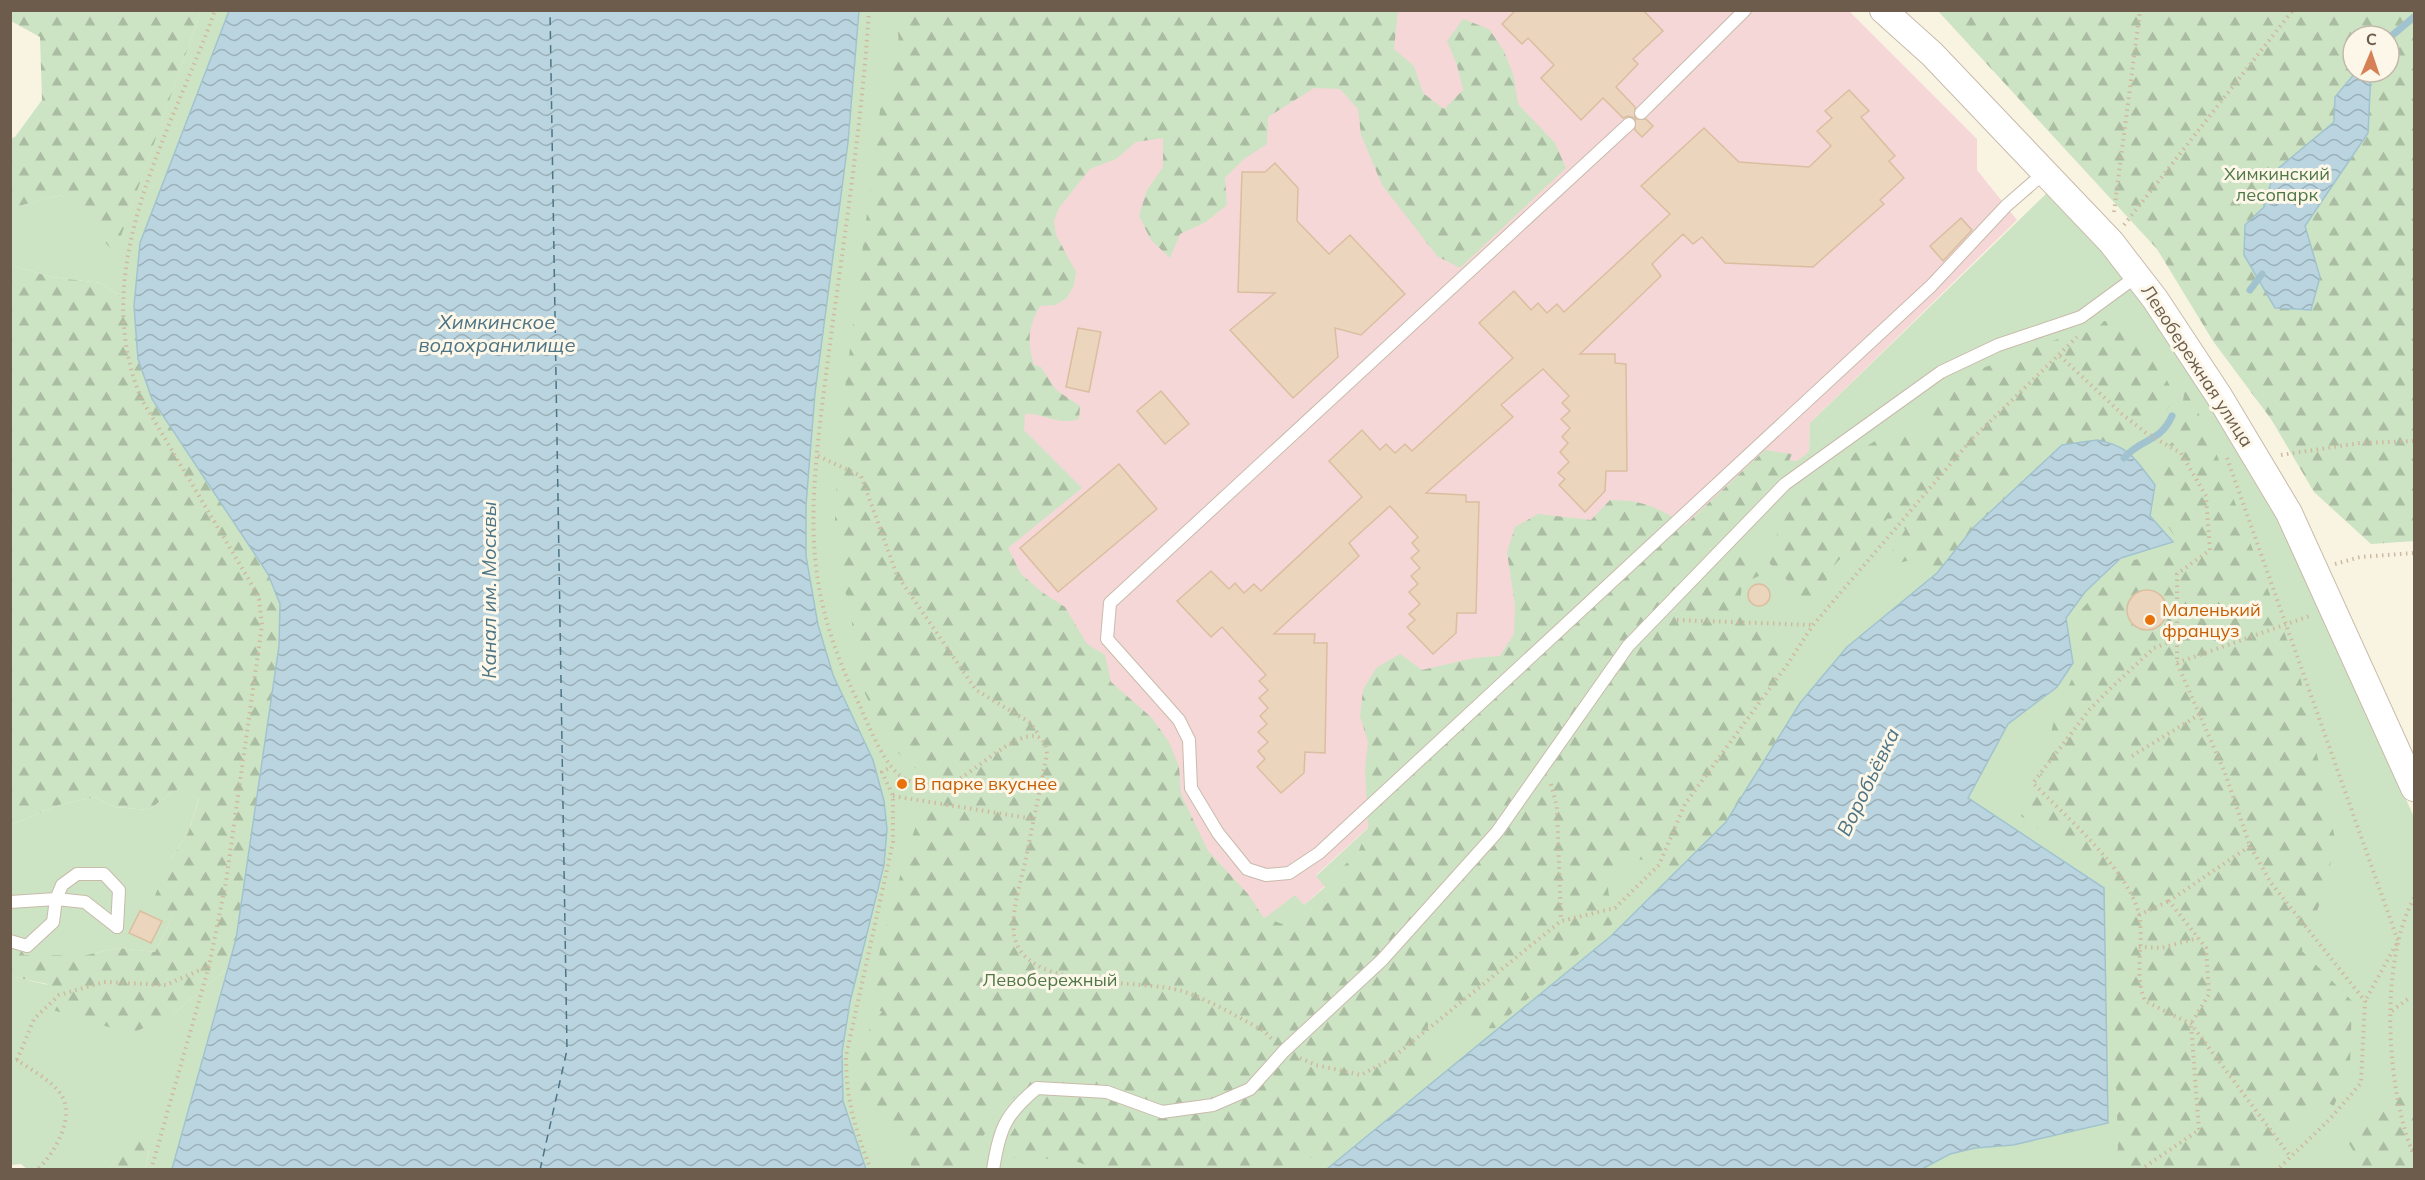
<svg xmlns="http://www.w3.org/2000/svg" width="2425" height="1180" font-family="Mulish,sans-serif">
	<style>
		.medical { fill: #f6d7d7 }
		.green { fill: #cce4c3 }
		.forest { fill: url(#forest-firs); fill-rule: evenodd }
		.water { fill: url(#water-waves); stroke: #a1c3d0; stroke-width: 1.5 }
		.lines { fill: none; stroke-linecap: round; stroke-linejoin: round }
		.stream { stroke: #a1c3d0; stroke-width: 7 }
		.ferry { stroke: #4c7485; stroke-width: 1.5; stroke-dasharray: 8 6; stroke-linecap: butt }
		.building { fill: #ebd5bd; stroke: #dbbea0; stroke-width: 1.5 }
		.service-casing { stroke: #c8bbab; stroke-width: 14 }
		.minor-casing { stroke: #c8bbab; stroke-width: 28 }
		.path { stroke: #cfb9a1; stroke-width: 4; stroke-dasharray: 1.5 4.5; stroke-linecap: butt }
		.service { stroke: #fff; stroke-width: 12 }
		.minor { stroke: #fff; stroke-width: 26 }
		.food-dot { fill: #e8710a; stroke: #fcf7e8; stroke-width: 2 }
		.labels { text-anchor: middle; stroke-width: 6; stroke-linejoin: round; paint-order: stroke }
		.park-label { font-size: 18px; fill: #517848; stroke: #fcf7e8 }
		.street-label { font-size: 18px; fill: #6d5c4c; stroke: #fcf7e8 }
		.food-label { font-size: 18px; fill: #c56008; stroke: #fcf7e8; text-anchor: start }
		.water-label { font-size: 20px; font-style: italic; fill: #4c7485; stroke: #fcf7e8 }
	</style>
	<defs>
		<pattern id="forest-firs" width="22" height="20" patternUnits="userSpaceOnUse" patternTransform="scale(1.5)"><rect width="22" height="20" fill="#cce4c3"/><path d="M5 1l3.5 6h-7zM16 11l3.5 6h-7z" fill="#aabca1"/></pattern>
		<pattern id="water-waves" width="16" height="10" patternUnits="userSpaceOnUse" patternTransform="scale(1.5)"><rect width="16" height="10" fill="#bad5e0"/><path d="M0 5q4-4 8 0t8 0" fill="none" stroke="#9bb0b8"/></pattern>
	</defs>
	<rect width="100%" height="100%" fill="#f9f3e2"/>
	<!-- medical -->
	<polygon class="medical" points="980,11 1849,11 1977,139 1977,170 2017,220 1810,423 1809,452 1559,653 1316,875 1325,886 1304,905 1295,896 1250,929 953,552"/>
	<!-- green -->
	<g class="green">
		<polygon points="201,11 229,11 140,243 134,306 101,283 51,277 11,265 10,208 61,195 115,252"/>
		<polygon points="859,11 980,11 953,552 1250,929 1295,895 1304,905 1325,887 1316,876 1769,458 1797,461 1809,452 1810,423 2048,192 2147,303 2272,504 2414,817 2414,1169 1922,1169 1950,1154 1975,1148 2104,888 1968,798 2008,724 2057,687 2073,663 2066,618 2085,592 2122,558 2172,542 2150,516 2097,440 2062,445 1974,527 1937,573 1800,703 1726,822 1611,936 1327,1169 866,1169 843,1100 842,1052 850,1002 884,865 818,625 806,556 806,505 815,393 848,142"/>
		<polygon points="187,785 199,798 188,833 170,860 172,918 155,952 119,948 86,955 23,955 11,928 10,829 13,824 59,805 95,797 115,807 149,810 172,792"/>
		<polygon points="227,969 172,1169 145,1169 149,1150 118,1157 109,1169 28,1170 21,1164 11,1165 11,976 172,1015"/>
	</g>
	<!-- forest -->
	<g class="forest">
		<polygon points="11,10 201,11 115,253 61,195 11,208 11,138 15,137 42,100 40,37 11,21"/>
		<path d="M897,11H1398L1394,49L1414,66L1423,93L1444,109L1463,90L1457,65L1447,41L1463,19L1489,29L1504,51L1514,77L1518,104L1555,143L1566,168L1460,268L1437,256L1382,185L1361,135L1358,109L1340,89L1314,88L1268,117L1267,144L1244,159L1225,178L1227,205L1206,222L1180,234L1170,258L1151,240L1139,216L1147,190L1163,167V138L1136,142L1116,159L1090,169L1059,208L1054,221L1056,235L1076,272L1074,285L1067,298L1055,305L1040,306C1028,327 1027,342 1034,365L1041,367L1056,390L1080,406L1079,419C1056,426 1046,413 1025,414L1024,430L1082,488L1008,548L1021,574L1043,593L1065,607L1087,644L1105,655L1111,682L1152,718L1169,742L1179,767L1181,794L1208,851L1248,894L1263,917L1288,926L1313,916L1333,898L1338,871L1358,853L1368,827L1365,768L1368,742L1360,716L1363,690L1376,668L1400,654L1422,670L1474,658L1500,656L1514,634L1515,606L1507,552L1515,527L1538,514L1591,520L1610,500C1642,500 1658,507 1685,525L1765,450L1792,454L1784,472L1742,513L1737,530L1757,563L1759,576L1742,583L1740,604L1760,617L1764,630L1777,635L1785,646L1774,672L1800,703L1726,822L1676,871C1664,860 1642,860 1626,858C1602,885 1605,887 1618,919L1495,1028C1473,1030 1467,1017 1452,1005L1438,1006L1428,1016V1031L1442,1068L1331,1156L1318,1159L1305,1156L1294,1163L1293,1170H1095C1068,1154 1052,1157 1022,1163L1005,1151V1144L1019,1121L1023,1096L1003,1100L970,1161L969,1169H912C907,1138 890,1136 872,1115C847,1086 858,1037 882,1012L871,1004L881,945L907,851L916,826L933,805L937,779L908,764L885,737L863,689L855,664L851,610L843,585L835,520L839,436L881,102L899,51Z"/>
		<path d="M1938,11H2414V541L2371,544L2314,492L2271,419L2213,341L2157,249ZM2353,36H2389V72H2353Z"/>
		<polygon points="11,265 51,277 101,283 134,306 138,359 268,574 280,604 279,646 236,939 227,969 172,1015 137,1031 112,1028 53,1010 47,984 10,976 11,928 24,955 86,955 119,948 155,952 172,918 154,898 170,860 188,833 199,799 187,786 172,792 149,810 115,807 95,797 59,805 13,824 11,829"/>
		<path d="M2104,321C2113,321 2120,321 2127,326C2146,337 2167,378 2175,398L2160,420L2134,421L2117,444L2097,440L2022,481L1974,527L1937,573L1926,556L1899,563L1891,553L1905,530L1900,517L1887,519C1881,527 1877,538 1872,543C1862,553 1848,551 1838,561C1822,578 1831,592 1803,603L1793,595L1789,582L1770,564L1769,551L1778,541L1774,515L1797,488L1885,435L1927,437L1930,424L1928,396L1952,380L2068,335L2095,331Z"/>
		<polygon points="2185,389 2207,429 2299,671 2336,843 2320,903 2302,951 2352,1001 2350,1064 2334,1106 2314,1096 2248,1169 2107,1169 2118,1149 2110,878 2021,816 2040,776 2056,713 2079,664 2075,616 2127,562 2182,547 2158,512 2165,481 2157,456 2176,439"/>
		<polygon points="2414,1093 2414,1169 2364,1169 2348,1142 2376,1103"/>
		<polygon points="141,1138 149,1149 145,1169 109,1169 118,1157"/>
	</g>
	<!-- water -->
	<g class="water">
		<polygon points="229,11 859,11 848,142 815,393 806,505 806,556 818,625 833,675 873,760 884,801 887,829 884,865 850,1002 842,1052 843,1101 866,1169 172,1169 236,939 279,646 280,604 268,574 152,399 138,359 134,306 140,243"/>
		<polygon points="2356,72 2371,72 2368,133 2305,226 2320,277 2311,310 2275,308 2244,255 2245,225 2264,207 2274,172 2334,122 2335,97"/>
		<path d="M2097,440C2130,446 2136,460 2155,485L2150,516L2173,542L2121,558L2085,592L2066,618L2073,663L2057,687L2008,724L1968,798L2104,888L2108,1123L2013,1145L1975,1148L1950,1154L1922,1169H1327L1611,936L1726,822L1800,703L1847,647L1937,573L1974,527L2062,445Z"/>
	</g>
	<g class="lines">
		<!-- stream -->
		<g class="stream">
			<polyline points="2389,38 2414,17"/>
			<polyline points="2250,290 2262,274"/>
			<path d="M2124,458C2142,437 2159,444 2172,416"/>
		</g>
		<!-- ferry -->
		<polyline class="ferry" points="540,1170 567,1050 550,10"/>
	</g>
	<!-- building -->
	<g class="building">
		<polygon points="1516,10 1643,10 1663,31 1633,59 1638,64 1616,87 1635,107 1635,118 1628,116 1623,118 1603,98 1581,120 1541,78 1554,65 1528,38 1522,44 1502,24"/>
		<polygon points="1849,90 1869,111 1861,117 1895,156 1889,161 1904,178 1880,200 1884,204 1813,267 1725,263 1702,237 1693,244 1683,234 1652,264 1661,276 1580,354 1615,354 1615,363 1626,364 1627,471 1606,471 1605,491 1585,512 1559,485 1565,479 1558,473 1569,462 1560,452 1568,443 1562,437 1570,428 1561,419 1570,411 1562,403 1569,396 1543,369 1501,405 1513,417 1426,493 1466,495 1466,502 1479,502 1476,613 1457,613 1456,633 1433,654 1407,627 1415,620 1409,614 1420,604 1409,592 1418,584 1411,576 1420,568 1411,558 1419,551 1412,543 1418,537 1390,506 1349,543 1359,556 1274,634 1315,634 1314,643 1327,643 1325,753 1305,752 1304,773 1281,793 1257,767 1265,759 1258,751 1268,742 1258,732 1267,724 1260,716 1268,708 1259,698 1268,690 1259,681 1266,675 1222,627 1211,637 1177,601 1211,571 1229,589 1235,583 1244,593 1254,584 1261,591 1362,497 1329,461 1362,430 1380,450 1386,444 1395,453 1405,444 1412,451 1513,358 1479,323 1514,291 1531,310 1538,303 1547,313 1557,304 1564,312 1670,214 1641,186 1704,128 1739,162 1809,167 1831,146 1817,131 1832,118 1825,111"/>
		<polygon points="1635,119 1646,119 1653,126 1642,137 1635,130"/>
		<polygon points="1275,163 1298,188 1297,221 1329,254 1350,235 1405,294 1361,335 1335,328 1338,357 1293,398 1230,330 1275,293 1238,292 1242,172 1265,172"/>
		<polygon points="1961,218 1972,230 1943,261 1930,246"/>
		<polygon points="1078,328 1101,332 1089,392 1066,387"/>
		<polygon points="1161,391 1189,424 1165,444 1137,411"/>
		<polygon points="1119,464 1157,509 1058,592 1020,548"/>
		<circle cx="1759" cy="595" r="11"/>
		<circle cx="2147" cy="610" r="20"/>
		<polygon points="140,911 162,921 151,943 129,933"/>
	</g>
	<g class="lines">
		<defs>
			<g id="service">
				<polyline points="1641,113 1745,10"/>
				<polyline points="1629,124 1110,603 1107,639 1179,720 1189,740 1191,788 1218,833 1247,869 1266,875 1289,873 1319,853 1931,286 2006,206 2045,172"/>
				<polyline points="10,902 56,899 85,902 117,927"/>
				<polyline points="10,941 27,946 53,922 56,899 62,885 77,874 104,874 119,890 117,927"/>
				<path d="M993,1170C999,1130 1005,1114 1037,1088L1107,1092L1162,1112L1213,1105L1250,1089L1284,1051L1382,960L1497,832L1628,646L1785,484L1941,372L1998,345L2081,317L2137,276"/>
			</g>
			<polyline id="minor" points="1883,10 1932,54 2111,242 2155,299 2219,396 2289,513 2414,788"/>
		</defs>
		<!-- service casing -->
		<use href="#service" class="service-casing"/>
		<!-- minor casing -->
		<use href="#minor" class="minor-casing"/>
		<!-- path -->
		<g class="path">
			<path d="M869,10C862,122 845,232 830,343C822,409 809,490 815,556C819,608 836,657 859,704C869,726 885,770 907,780C921,786 936,788 950,784C974,775 1042,703 1047,754C1040,789 1033,823 1026,858C1021,882 1011,910 1014,934C1022,992 1140,978 1182,991C1210,1000 1238,1017 1264,1031L1274,1041"/>
			<polyline points="2114,212 2140,10"/>
			<polyline points="2124,225 2293,10"/>
			<polyline points="2060,356 2122,414 2146,433 2181,453 2206,496 2210,550 2177,574 2177,663 2225,773 2250,846 2271,883 2365,1001 2361,1083 2329,1120 2277,1170"/>
			<polyline points="2281,455 2360,443 2414,441"/>
			<polyline points="818,456 861,476 897,575 976,690 1029,722 1040,736"/>
			<polyline points="2227,458 2398,941 2365,1001"/>
			<polyline points="2335,564 2360,557 2414,553"/>
			<polyline points="1677,620 1813,625"/>
			<path d="M2178,639L2154,648L2112,687L2090,709L2033,783C2064,815 2130,871 2139,915C2145,944 2133,971 2145,1001L2191,1024L2290,1156"/>
			<polyline points="2177,663 2312,615"/>
			<polyline points="2132,756 2202,713"/>
			<polyline points="1551,784 1557,807 1561,921"/>
			<polyline points="893,796 1034,819"/>
			<path d="M2414,898C2379,963 2386,1090 2414,1156"/>
			<polyline points="2139,915 2169,901"/>
			<polyline points="2139,947 2161,948 2198,938"/>
			<polyline points="2392,1011 2409,998"/>
			<polyline points="1300,1058 1316,1065 1361,1075 1391,1059 1561,921 1615,908 1659,865 1685,804 1787,665 1813,625 1971,440 2077,337"/>
			<polyline points="17,1060 34,1019 59,995 104,982 166,985 209,966"/>
			<path d="M10,1061L17,1060C31,1070 53,1081 62,1096C75,1119 54,1154 37,1170"/>
			<path d="M151,1170L209,966L226,882L262,625L259,599L249,580L142,400C85,269 172,132 215,10"/>
			<path d="M871,1170C855,1129 846,1100 846,1056L893,842V796L882,772L891,767"/>
			<polyline points="2140,1170 2199,1130 2191,1024 2209,994 2206,948 2169,901 2250,846"/>
		</g>
		<!-- service -->
		<use href="#service" class="service"/>
		<!-- minor -->
		<use href="#minor" class="minor"/>
	</g>
	<!-- markers -->
	<g class="food-dot">
		<circle cx="2150" cy="620" r="6"/>
		<circle cx="902" cy="784" r="6"/>
	</g>
	<g class="labels">
		<!-- park labels -->
		<g class="park-label">
			<text x="2277" y="180">Химкинский<tspan x="2277" dy="21">лесопарк</tspan></text>
			<text x="1050" y="986">Левобережный</text>
		</g>
		<!-- street labels -->
		<g class="street-label">
			<text transform="translate(2197 366) rotate(57)" y="6">Левобережная улица</text>
		</g>
		<!-- food labels -->
		<g class="food-label">
			<text x="2162" y="616">Маленький<tspan x="2162" dy="21">француз</tspan></text>
			<text x="914" y="790">В парке вкуснее</text>
		</g>
		<!-- water labels -->
		<g class="water-label">
			<text x="497" y="329">Химкинское<tspan x="497" dy="23">водохранилище</tspan></text>
			<text transform="translate(489 590) rotate(-90)" y="7">Канал им. Москвы</text>
			<text transform="translate(1868 782) rotate(-64)" y="7">Воробьёвка</text>
		</g>
	</g>
	<!-- border -->
	<rect width="2425" height="1180" fill="none" stroke="#6d5c4c" stroke-width="24"/>
	<!-- north arrow -->
	<g transform="translate(2371 54) rotate(2)"><circle r="28" fill="#fcf7e8" stroke="#c3b9aa" stroke-width="1.5"/>
	<path d="M0-4.5L10 22L0 15L-10 22Z" fill="#d58155"/>
	<text y="-9" font-size="16" font-weight="bold" text-anchor="middle" fill="#6d5c4c">С</text>
	</g>
</svg>
